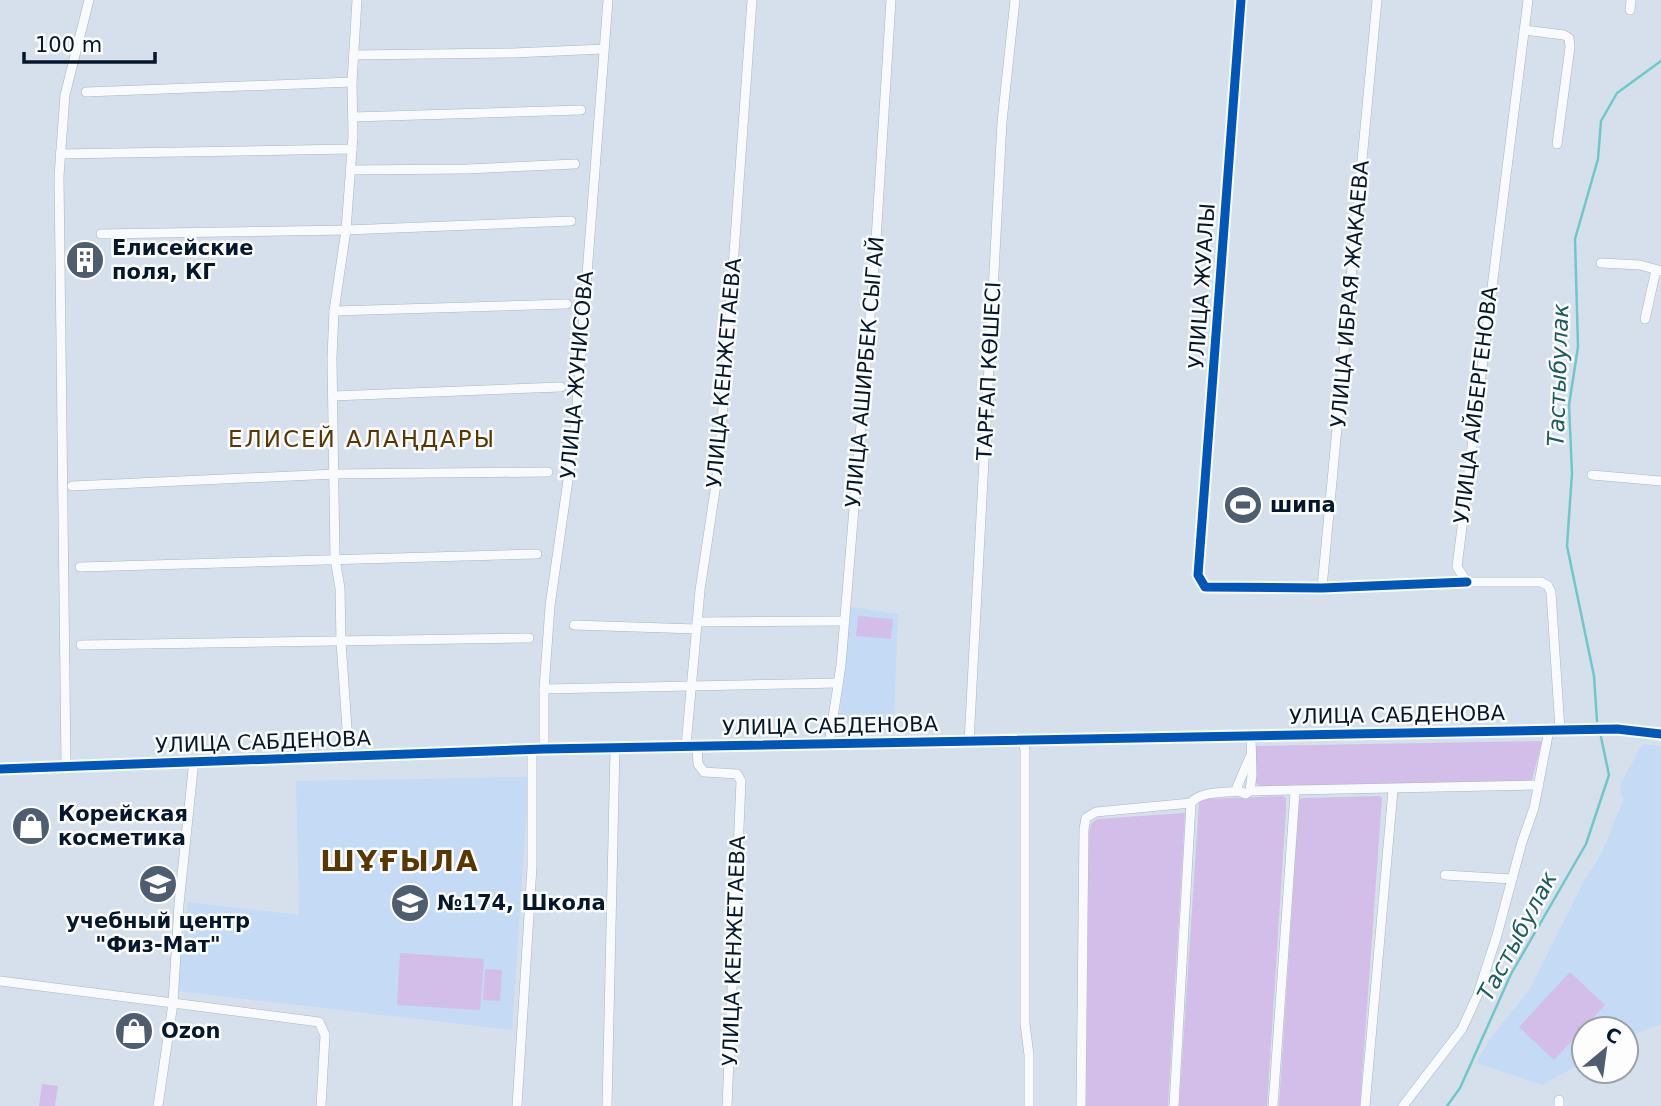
<svg xmlns="http://www.w3.org/2000/svg" width="1661" height="1106" font-family="'DejaVu Sans',sans-serif">
	<style>
		.built { fill: #c4daf5 }
		.green { fill: #d2bee9 }
		.lines { fill: none; stroke-linecap: round; stroke-linejoin: round }
		.stream { stroke: #6ec8ca; stroke-width: 2.5 }
		.minor-casing { stroke: #a7b5c4; stroke-width: 10 }
		.tertiary-casing { stroke: #a7b5c4; stroke-width: 12 }
		.minor { stroke: #f9fafc; stroke-width: 9 }
		.tertiary { stroke: #f9fafc; stroke-width: 10 }
		.cycleway-casing { stroke: #fdfdfd; stroke-width: 13 }
		.cycleway { stroke: #0057b8; stroke-width: 9 }
		.labels { text-anchor: middle; stroke-width: 5; stroke-linejoin: round; paint-order: stroke }
		.poi-label { font-size: 21px; font-weight: bold; fill: #05172c; stroke: #fdfdfd; text-anchor: start }
		.street-label { font-size: 21px; fill: #05172c; stroke: #fdfdfd }
		.water-label { font-size: 23px; font-style: italic; fill: #195d5c; stroke: #fdfdfd }
		.neighbourhood-label { font-size: 23px; letter-spacing: 2px; fill: #583800; stroke: #fdfdfd }
		.district-label { font-size: 28px; font-weight: bold; letter-spacing: 2px; fill: #583800; stroke: #fdfdfd }
	</style>
	<rect width="100%" height="100%" fill="#d5e0ec"/>
	<!-- built -->
	<g class="built">
		<polygon points="851,607 898,614 894,719 839,722"/>
		<polygon points="1642,744 1661,746 1661,1024 1626,1037 1626,1043 1626,1029 1584,1029 1584,1062 1542,1085 1476,1063 1490,1039 1529,990 1583,883 1601,854 1623,801 1620,786"/>
		<polygon points="529,777 512,1030 177,991 188,902 299,915 296,781"/>
	</g>
	<!-- green -->
	<g class="green">
		<polygon points="858,616 893,619 891,639 856,636"/>
		<polygon points="1542,741 1532,780 1528,782 1261,787 1256,783 1255,746"/>
		<polygon points="1282,796 1286,798 1286,809 1267,1106 1179,1106 1199,803 1204,799"/>
		<polygon points="1379,796 1382,798 1360,1106 1279,1106 1299,800 1303,798"/>
		<polygon points="1185,813 1168,1106 1086,1106 1089,832 1091,824 1097,819"/>
		<polygon points="400,953 484,959 480,1010 397,1005"/>
		<polygon points="485,969 502,970 500,1001 483,1000"/>
		<polygon points="1570,972 1605,1005 1554,1060 1519,1027"/>
		<polygon points="42,1084 58,1086 55,1106 39,1106"/>
	</g>
	<g class="lines">
		<!-- stream -->
		<g class="stream">
			<polyline points="1597,721 1594,676 1567,546 1572,473 1569,405 1578,347 1575,239 1598,159 1601,121 1617,93 1661,61"/>
			<polyline points="1447,1106 1460,1088 1511,974 1586,844 1609,775 1601,737"/>
		</g>
		<defs>
			<g id="minor">
				<polyline points="1241,0 1198,575 1205,587 1322,588 1467,582"/>
				<polyline points="1528,0 1457,567 1467,582 1541,582 1548,586 1551,592 1560,730"/>
				<polyline points="1630,10 1631,0"/>
				<polyline points="1524,30 1564,35 1569,38 1570,47 1557,144"/>
				<polyline points="354,55 513,53 604,49"/>
				<polyline points="86,92 352,82"/>
				<polyline points="353,117 581,110"/>
				<polyline points="60,154 352,149"/>
				<polyline points="350,170 467,169 575,164"/>
				<polyline points="101,234 346,230 571,221"/>
				<polyline points="1601,263 1640,265 1661,271"/>
				<polyline points="334,311 567,304"/>
				<polyline points="1645,319 1656,270"/>
				<polyline points="333,396 561,387"/>
				<polyline points="1592,475 1661,481"/>
				<polyline points="72,486 335,474 548,472"/>
				<polyline points="80,567 537,554"/>
				<polyline points="1322,588 1377,0"/>
				<polyline points="697,622 844,621"/>
				<polyline points="574,625 696,629"/>
				<polyline points="81,645 529,638"/>
				<polyline points="544,689 838,683"/>
				<polyline points="1023,741 1025,750 1025,1024 1029,1055 1029,1106"/>
				<polyline points="969,742 1002,122 1015,0"/>
				<polyline points="829,744 841,665 875,256 891,0"/>
				<polyline points="686,746 700,590 719,464 752,0"/>
				<polyline points="697,746 698,764 704,772 737,774 741,781 727,1106"/>
				<polyline points="544,749 544,689 550,606 575,431 608,0"/>
				<polyline points="349,757 341,642 340,588 335,559 332,358 334,311 346,230 353,136 352,82 357,0"/>
				<polyline points="1250,757 1237,787 1239,791 1246,794 1250,791 1539,785"/>
				<polyline points="66,766 59,176 65,95 89,0"/>
				<polyline points="1250,791 1252,775 1251,735"/>
				<polyline points="1445,875 1512,879"/>
				<polyline points="0,981 173,1003 179,904 194,760"/>
				<polyline points="158,1106 173,1003 319,1022 325,1035 321,1106"/>
				<polyline points="517,1106 532,867 532,749"/>
				<polyline points="607,1106 615,748"/>
				<path d="M1081,1106L1084,829L1086,818L1096,812L1191,803C1200,791 1224,793 1239,791"/>
				<polyline points="1174,1106 1191,803"/>
				<polyline points="1273,1106 1295,792"/>
				<polyline points="1365,1106 1393,790"/>
				<polyline points="1403,1106 1462,1029 1478,994 1497,935 1522,842 1534,808 1549,730"/>
				<polyline points="1559,1106 1559,1100"/>
			</g>
			<polyline id="tertiary" points="0,769 544,749 1560,730 1617,729 1661,734"/>
		</defs>
		<!-- minor casing -->
		<use href="#minor" class="minor-casing"/>
		<!-- tertiary casing -->
		<use href="#tertiary" class="tertiary-casing"/>
		<!-- minor -->
		<use href="#minor" class="minor"/>
		<!-- tertiary -->
		<use href="#tertiary" class="tertiary"/>
		<defs>
			<g id="cycleway">
				<polyline points="1241,0 1198,575 1205,587 1322,588 1467,582"/>
				<polyline points="0,769 544,749 1560,730 1617,729 1661,734"/>
			</g>
		</defs>
		<!-- cycleway casing -->
		<use href="#cycleway" class="cycleway-casing"/>
		<!-- cycleway -->
		<use href="#cycleway" class="cycleway"/>
	</g>
	<!-- icons -->
	<defs>
		<symbol id="building-disc" viewBox="-11 -11 22 22"><circle r="9.5" fill="#4e5d6f" stroke="#fdfdfd"/><path d="M-4-6H4V6H1V3H-1V6H-4ZM-2.5-4.3h1.7v1.8h-1.7ZM.8-4.3h1.7v1.8H.8ZM-2.5-1h1.7V.8h-1.7ZM.8-1h1.7V.8H.8Z" fill="#fff"/></symbol>
		<symbol id="stadium-disc" viewBox="-11 -11 22 22"><circle r="9.5" fill="#4e5d6f" stroke="#fdfdfd"/><path d="M0-5a6.5 5 0 1 0 0 10a6.5 5 0 1 0 0-10ZM-3.5-1.8h7v3.6h-7Z" fill="#fff"/></symbol>
		<symbol id="shop-disc" viewBox="-11 -11 22 22"><circle r="9.5" fill="#4e5d6f" stroke="#fdfdfd"/><path d="M-5-2.5h2.3a2.7 3.5 0 0 1 5.4 0H5L5.5 6h-11ZM-1.5-2.5h3a1.5 2.3 0 0 0-3 0Z" fill="#fff"/></symbol>
		<symbol id="school-disc" viewBox="-11 -11 22 22"><circle r="9.5" fill="#4e5d6f" stroke="#fdfdfd"/><path d="M0-5L7-2L0 1L-7-2ZM-4 1L0 2.5L4 1V4Q0 6-4 4Z" fill="#fff"/></symbol>
	</defs>
	<g fill-rule="evenodd">
		<use href="#building-disc" x="63" y="238" width="44" height="44"/>
		<use href="#stadium-disc" x="1221" y="483" width="44" height="44"/>
		<use href="#shop-disc" x="9" y="804" width="44" height="44"/>
		<use href="#school-disc" x="136" y="862" width="44" height="44"/>
		<use href="#school-disc" x="388" y="881" width="44" height="44"/>
		<use href="#shop-disc" x="112" y="1009" width="44" height="44"/>
	</g>
	<g class="labels">
		<!-- poi labels -->
		<g class="poi-label">
			<text x="112" y="255">Елисейские<tspan x="112" dy="24">поля, КГ</tspan></text>
			<text x="1270" y="512">шипа</text>
			<text x="58" y="821">Корейская<tspan x="58" dy="24">косметика</tspan></text>
			<text x="437" y="910">№174, Школа</text>
			<text x="158" y="928" text-anchor="middle">учебный центр<tspan x="158" dy="24">"Физ-Мат"</tspan></text>
			<text x="161" y="1038">Ozon</text>
		</g>
		<!-- street labels -->
		<g class="street-label">
			<text transform="translate(1202 286) rotate(-86)" y="7">УЛИЦА ЖУАЛЫ</text>
			<text transform="translate(1350 294) rotate(-85)" y="7">УЛИЦА ИБРАЯ ЖАКАЕВА</text>
			<text transform="translate(989 371) rotate(-87)" y="7">ТАРҒАП КӨШЕСІ</text>
			<text transform="translate(865 372) rotate(-85)" y="7">УЛИЦА АШИРБЕК СЫГАЙ</text>
			<text transform="translate(724 373) rotate(-85)" y="7">УЛИЦА КЕНЖЕТАЕВА</text>
			<text transform="translate(577 375) rotate(-85)" y="7">УЛИЦА ЖУНИСОВА</text>
			<text transform="translate(1476 405) rotate(-83)" y="7">УЛИЦА АЙБЕРГЕНОВА</text>
			<text transform="translate(1397 715) rotate(-1)" y="7">УЛИЦА САБДЕНОВА</text>
			<text transform="translate(830 726) rotate(-1)" y="7">УЛИЦА САБДЕНОВА</text>
			<text transform="translate(263 742) rotate(-2)" y="7">УЛИЦА САБДЕНОВА</text>
			<text transform="translate(734 951) rotate(-88)" y="7">УЛИЦА КЕНЖЕТАЕВА</text>
		</g>
		<!-- water labels -->
		<g class="water-label">
			<text transform="translate(1558 375) rotate(-88)" y="8">Тастыбулак</text>
			<text transform="translate(1517 936) rotate(-62)" y="8">Тастыбулак</text>
		</g>
		<!-- neighbourhood labels -->
		<g class="neighbourhood-label">
			<text x="362" y="447">ЕЛИСЕЙ АЛАҢДАРЫ</text>
		</g>
		<!-- district labels -->
		<g class="district-label">
			<text x="400" y="871">ШҰҒЫЛА</text>
		</g>
	</g>
	<!-- north arrow -->
	<g transform="translate(1605 1050) rotate(29)"><circle r="33" fill="#fdfdfd" stroke="#9aa1a9" stroke-width="2"/>
	<path d="M0-5L12 26L0 18L-12 26Z" fill="#4e5d6f"/>
	<text y="-10" font-size="19" font-weight="bold" text-anchor="middle" fill="#05172c">С</text>
	</g>
	<!-- scale -->
	<path d="M24 52v10h131v-10" fill="none" stroke="#05172c" stroke-width="3.5"/>
	<text x="35" y="52" font-size="21" fill="#05172c" stroke="#fdfdfd" stroke-width="5" paint-order="stroke">100 m</text>
</svg>
